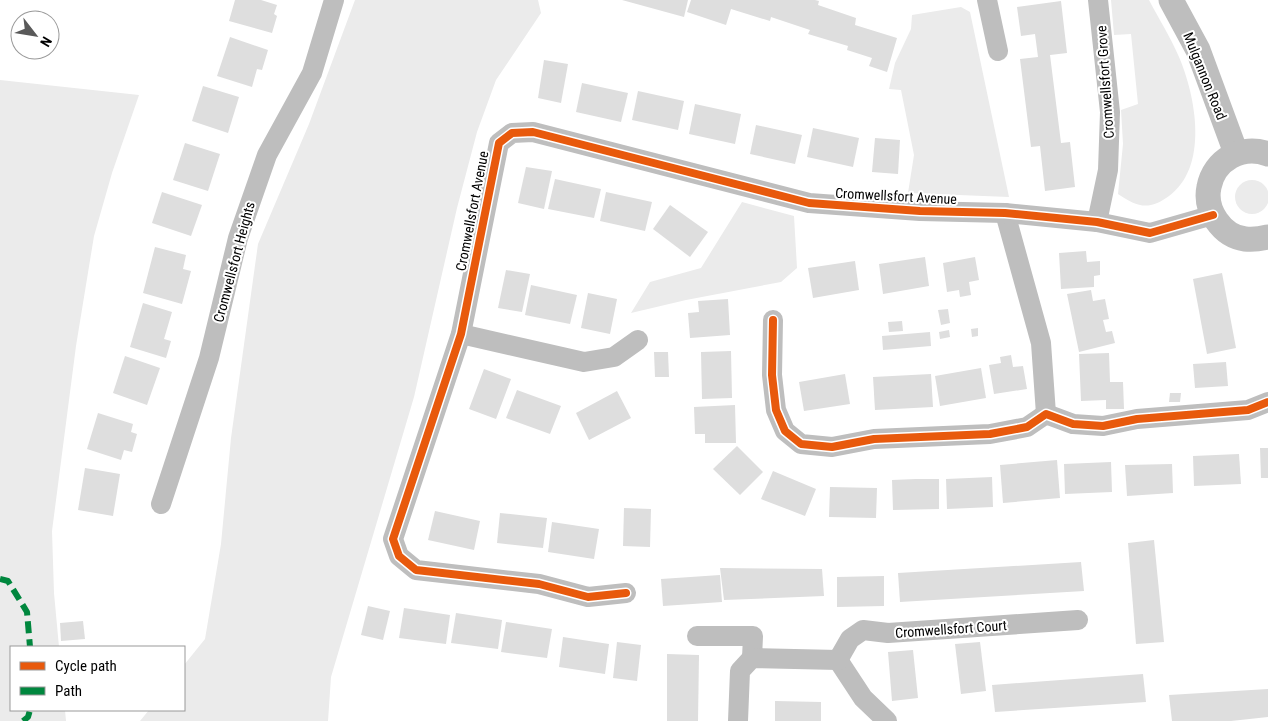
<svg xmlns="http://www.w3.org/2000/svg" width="1268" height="721" font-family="'Roboto Condensed',sans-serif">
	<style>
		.green { fill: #ebebeb }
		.building { fill: #dedede }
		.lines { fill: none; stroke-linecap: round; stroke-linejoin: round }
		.minor { stroke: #bebebe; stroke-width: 20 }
		.tertiary { stroke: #bebebe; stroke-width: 25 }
		.quiet { stroke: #00873e; stroke-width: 6; stroke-dasharray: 12 6; stroke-linecap: butt }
		.cycleway-casing { stroke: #fff; stroke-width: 11 }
		.cycleway { stroke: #e8590c; stroke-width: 8 }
		.labels { text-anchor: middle; stroke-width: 4; stroke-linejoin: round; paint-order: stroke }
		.street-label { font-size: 14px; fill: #000; stroke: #fff }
	</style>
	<rect width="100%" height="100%" fill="#fff"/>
	<!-- green -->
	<g class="green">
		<polygon points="355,0 538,0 541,13 496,80 477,132 457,208 414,397 331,677 328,721 140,721 149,710 184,710 184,665 205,639 221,544 231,438 258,244 309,124"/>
		<path d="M1111,0H1149C1159,19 1171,38 1179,57C1196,97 1209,167 1169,196C1149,211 1137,207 1118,194L1123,144L1121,110L1138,104L1131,34L1114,35Z"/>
		<polygon points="961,7 970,12 1009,197 908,193 914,155 901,90 889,89 895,63 911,29 912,15"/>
		<polygon points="0,80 139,95 112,173 94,236 76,346 52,531 54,593 59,647 11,647 11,710 65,710 66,721 0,721"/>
		<circle cx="1252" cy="197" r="17"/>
		<polygon points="742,202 794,216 797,268 781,282 686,300 631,313 650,282 701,268"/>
	</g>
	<!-- building -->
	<g class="building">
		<polygon points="235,0 261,0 277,5 274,14 277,16 272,33 229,21"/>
		<polygon points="622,0 688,0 684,17"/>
		<polygon points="691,0 815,0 819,1 818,5 856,18 855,25 897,38 887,72 869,66 872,58 847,50 848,46 808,34 810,30 771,17 770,21 731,9 726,25 687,12"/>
		<polygon points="1061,1 1067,53 1050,55 1061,143 1070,142 1075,187 1045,191 1040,146 1031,147 1020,59 1038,57 1035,34 1021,36 1017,7"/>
		<polygon points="230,37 268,50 262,70 257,69 252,87 217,76"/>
		<polygon points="544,60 568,64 561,103 538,98"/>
		<polygon points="582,83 628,93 621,122 576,112"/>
		<polygon points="203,86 239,97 228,133 192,121"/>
		<polygon points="638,91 684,101 678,130 632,120"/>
		<polygon points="695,104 741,114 735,144 689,134"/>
		<polygon points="756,125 802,135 795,164 750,154"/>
		<polygon points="813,128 859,138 853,167 807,157"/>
		<polygon points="875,138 900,140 898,174 872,172"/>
		<polygon points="185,143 220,154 208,191 173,180"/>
		<polygon points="526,167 552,171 544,209 518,203"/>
		<polygon points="555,179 601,189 594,218 548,209"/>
		<polygon points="162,192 202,205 191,236 152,223"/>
		<polygon points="606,192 652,202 645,231 600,221"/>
		<polygon points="670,205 708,232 690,257 653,229"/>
		<polygon points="155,247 186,255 183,269 191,271 182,304 143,293"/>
		<polygon points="1086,251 1087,262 1100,261 1100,275 1094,276 1094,287 1061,289 1059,253"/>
		<polygon points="925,257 929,286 883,294 879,264"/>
		<polygon points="975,257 979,280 969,282 971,295 960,297 959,290 947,292 943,263"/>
		<polygon points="855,261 859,290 813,298 808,268"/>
		<polygon points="506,270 530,274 522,312 498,308"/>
		<polygon points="1222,273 1236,348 1207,354 1193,279"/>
		<polygon points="531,285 577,295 570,324 525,315"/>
		<polygon points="1091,290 1093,301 1105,299 1109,319 1103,320 1106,332 1112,331 1115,343 1079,352 1067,294"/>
		<polygon points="588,293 617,299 610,334 581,328"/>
		<polygon points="728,299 730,335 690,338 688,313 699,312 698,301"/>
		<polygon points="143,303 172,312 164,339 171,341 166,358 130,347"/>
		<polygon points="948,309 950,323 941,325 938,310"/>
		<polygon points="902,321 903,331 889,332 888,322"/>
		<polygon points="978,328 978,336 972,337 971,329"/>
		<polygon points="949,330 950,337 940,339 939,332"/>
		<polygon points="930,332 931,346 883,350 882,336"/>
		<polygon points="731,351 732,398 702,399 701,352"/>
		<polygon points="654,352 668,352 669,377 655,377"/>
		<polygon points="1109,353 1110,382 1123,382 1124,409 1106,409 1106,400 1081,401 1079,354"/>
		<polygon points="1011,355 1013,367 1023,366 1027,389 994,394 989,365 1001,363 1000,357"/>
		<polygon points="125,356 160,368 147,405 113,393"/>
		<polygon points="1226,362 1228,386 1195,388 1193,364"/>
		<polygon points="981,368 986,398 940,406 935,376"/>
		<polygon points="484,369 511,379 496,419 469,409"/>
		<polygon points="845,374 850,404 804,411 799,382"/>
		<polygon points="931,374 933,407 875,410 873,377"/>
		<polygon points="517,390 561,406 550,434 506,418"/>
		<polygon points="617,391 631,418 589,440 576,413"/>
		<polygon points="1170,393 1181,393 1180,402 1169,402"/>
		<polygon points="735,405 736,443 705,443 705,434 695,434 694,407"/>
		<polygon points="98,413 133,424 131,432 137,434 132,452 124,450 121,460 87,449"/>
		<polygon points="737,446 763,472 740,495 713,469"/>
		<polygon points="1260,448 1268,448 1268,478 1261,478"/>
		<polygon points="1239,454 1241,484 1194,486 1193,456"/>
		<polygon points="1057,460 1060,498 1003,503 1000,465"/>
		<polygon points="1111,462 1112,492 1065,494 1064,464"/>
		<polygon points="1172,464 1173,493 1127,496 1125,465"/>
		<polygon points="85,468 120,474 113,516 78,510"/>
		<polygon points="773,471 816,489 805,516 761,499"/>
		<polygon points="992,477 993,507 947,509 946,479"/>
		<polygon points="916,479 939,479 939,509 893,510 892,480"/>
		<polygon points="830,487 877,488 876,518 829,517"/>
		<polygon points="624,508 651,509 650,547 623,546"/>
		<polygon points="435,511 480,521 474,550 428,540"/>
		<polygon points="500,513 547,518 543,548 497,543"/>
		<polygon points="552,522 599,529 594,559 548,552"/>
		<polygon points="1154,540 1164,642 1136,644 1128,543"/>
		<polygon points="1081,562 1084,591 900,602 898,573"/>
		<polygon points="720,568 822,569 824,596 724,600"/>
		<polygon points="720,575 722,602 663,606 661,579"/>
		<polygon points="884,576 884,606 837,607 837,577"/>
		<polygon points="368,606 390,611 383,640 361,635"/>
		<polygon points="404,608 450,615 446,644 399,638"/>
		<polygon points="456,613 502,620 498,649 451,643"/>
		<polygon points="83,621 85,639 61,641 60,623"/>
		<polygon points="506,622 552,629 547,658 501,652"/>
		<polygon points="563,637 609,644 605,674 559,667"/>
		<polygon points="617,642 641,645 637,681 613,678"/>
		<polygon points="980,642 986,691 961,694 955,644"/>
		<polygon points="913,650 918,698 892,701 888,652"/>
		<polygon points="667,654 699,655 698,721 667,721"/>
		<polygon points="1143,674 1146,702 995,712 992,685"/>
		<polygon points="1268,689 1268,717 1231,721 1172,721 1169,695"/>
		<polygon points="775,701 821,702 821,721 775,721"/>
	</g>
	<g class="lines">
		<!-- minor -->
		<g class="minor">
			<polyline points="987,0 998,51"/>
			<polyline points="1005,213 1041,343 1046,414"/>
			<polyline points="1097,222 1108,170 1110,112 1098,0"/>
			<polyline points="773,320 772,375 776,410 785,431 801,444 832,447 874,439 990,434 1027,427 1046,414 1073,424 1103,426 1137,419 1248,410 1268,402"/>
			<polyline points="461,334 584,362 614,357 638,340"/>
			<polyline points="161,504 209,358 238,238 267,155 312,73 334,0"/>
			<polyline points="626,593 588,597 539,584 416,570 399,556 393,539 461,334 499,143 512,133 533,132 809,203 920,211 1005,213 1097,222 1150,233 1213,215"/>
			<polyline points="697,636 753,636 752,658"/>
			<polyline points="838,660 863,698 887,721"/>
			<polyline points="738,721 740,671 752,658 838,660 850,639 863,630 888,633 1078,620"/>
		</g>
		<!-- tertiary -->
		<g class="tertiary">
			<polyline points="1171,0 1198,50 1236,153"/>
			<path d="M1268,154C1242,144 1214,160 1209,187C1204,210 1222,236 1245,239C1253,240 1260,239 1268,237"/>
		</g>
		<!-- quiet -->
		<g class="quiet">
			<polyline points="0,579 8,581 27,612 30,647"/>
			<polyline points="23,721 28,717 30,710"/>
		</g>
		<defs>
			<g id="cycleway">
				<polyline points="773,320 772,375 776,410 785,431 801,444 832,447 874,439 990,434 1027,427 1046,414 1073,424 1103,426 1137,419 1248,410 1268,402"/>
				<polyline points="626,593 588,597 539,584 416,570 399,556 393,539 461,334 499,143 512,133 533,132 809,203 920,211 1005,213 1097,222 1150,233 1213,215"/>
			</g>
		</defs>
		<!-- cycleway casing -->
		<use href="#cycleway" class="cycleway-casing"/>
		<!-- cycleway -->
		<use href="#cycleway" class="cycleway"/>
	</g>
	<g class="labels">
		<!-- street labels -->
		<g class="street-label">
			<text transform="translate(1205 76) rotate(68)" y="5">Mulgannon Road</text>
			<text transform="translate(1105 82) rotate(-94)" y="5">Cromwellsfort Grove</text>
			<text transform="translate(896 196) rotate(3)" y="5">Cromwellsfort Avenue</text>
			<text transform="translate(472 211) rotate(-79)" y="5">Cromwellsfort Avenue</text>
			<text transform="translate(234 262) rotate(-75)" y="5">Cromwellsfort Heights</text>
			<text transform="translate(951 629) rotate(-4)" y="5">Cromwellsfort Court</text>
		</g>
	</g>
	<!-- legend -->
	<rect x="10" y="646" width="175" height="65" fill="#ffffff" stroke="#999999"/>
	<rect x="20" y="662" width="25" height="8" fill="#e8590c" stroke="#999999"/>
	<text x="55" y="671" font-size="15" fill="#000000">Cycle path</text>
	<rect x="20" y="687" width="25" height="8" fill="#00873e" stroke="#999999"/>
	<text x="55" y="696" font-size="15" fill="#000000">Path</text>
	<!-- north arrow -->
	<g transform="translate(35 35) rotate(121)"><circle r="24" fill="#ffffff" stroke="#999999"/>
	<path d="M0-4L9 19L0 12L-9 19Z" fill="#595959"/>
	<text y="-8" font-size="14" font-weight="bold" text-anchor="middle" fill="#000000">N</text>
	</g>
</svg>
